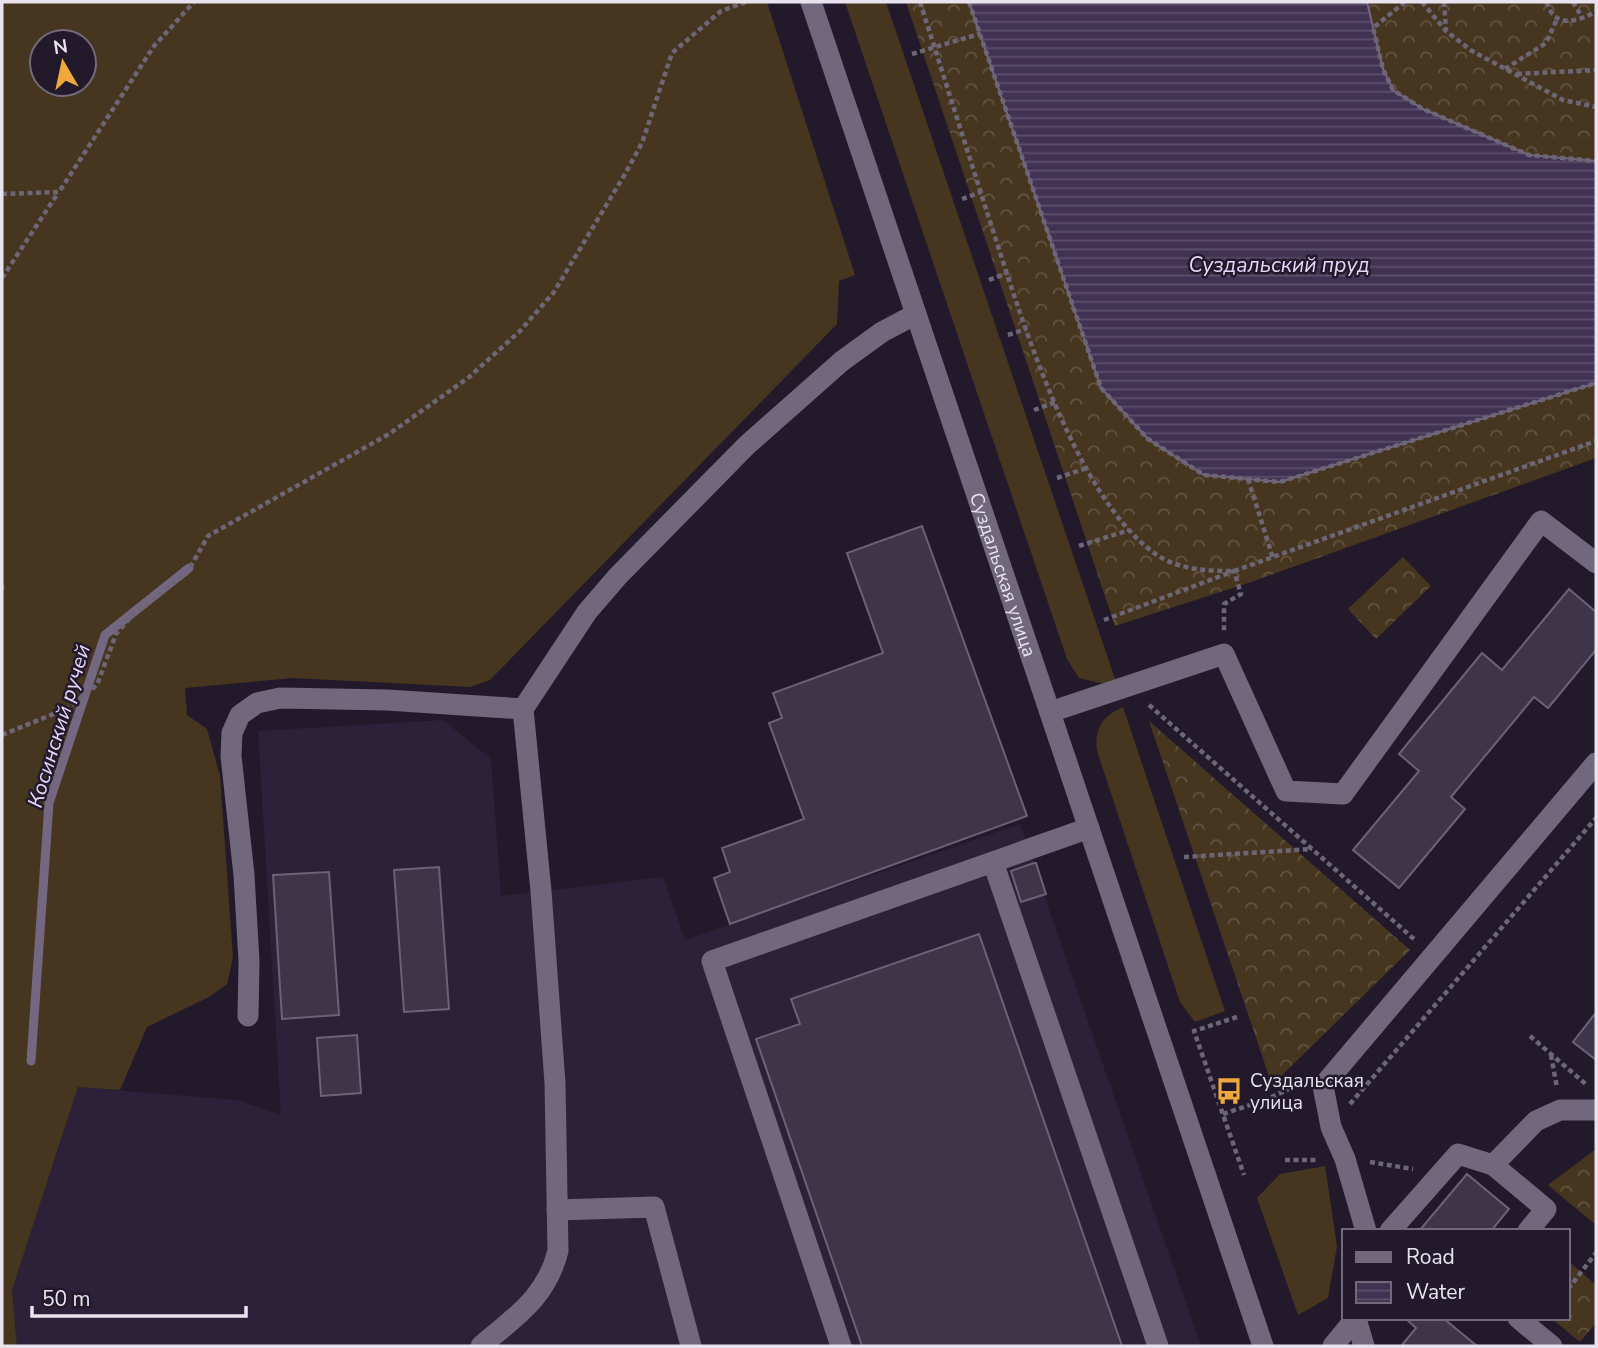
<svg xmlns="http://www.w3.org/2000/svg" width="1598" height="1348" font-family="'Nunito Sans',sans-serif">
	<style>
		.built { fill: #2c2138 }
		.grass { fill: #47361f; fill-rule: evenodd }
		.forest { fill: url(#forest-crowns) }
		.water { fill: url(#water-rules); stroke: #736782; stroke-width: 2 }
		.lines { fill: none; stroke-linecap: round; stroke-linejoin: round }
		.stream { stroke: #736782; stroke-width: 9 }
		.building { fill: #3e3548; stroke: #6b6277; stroke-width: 2 }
		.path { stroke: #6d6676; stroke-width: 4.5; stroke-dasharray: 5 3.5; stroke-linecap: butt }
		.minor { stroke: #71687d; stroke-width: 21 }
		.labels { text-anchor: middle; stroke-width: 5; stroke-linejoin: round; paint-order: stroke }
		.street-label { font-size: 19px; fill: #e9e3f0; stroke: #221a2b }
		.poi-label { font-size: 19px; fill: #e9e3f0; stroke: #221a2b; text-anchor: start }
		.water-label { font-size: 21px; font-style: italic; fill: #e6d6fb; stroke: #221a2b }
	</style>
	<defs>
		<pattern id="forest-crowns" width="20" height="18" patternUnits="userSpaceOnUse" patternTransform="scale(1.75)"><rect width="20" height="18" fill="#47361f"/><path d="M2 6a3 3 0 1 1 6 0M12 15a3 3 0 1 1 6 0" fill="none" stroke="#625340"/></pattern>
		<pattern id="water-rules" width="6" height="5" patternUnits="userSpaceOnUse" patternTransform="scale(1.75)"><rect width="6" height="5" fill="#413253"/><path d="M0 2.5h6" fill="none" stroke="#5c506c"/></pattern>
	</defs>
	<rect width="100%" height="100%" fill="#221a2b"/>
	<!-- built -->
	<polygon class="built" points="443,720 491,759 501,896 663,877 685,940 1020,824 1034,863 1036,863 1046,894 1044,895 1201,1346 17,1346 12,1290 78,1087 237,1100 281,1115 258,731"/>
	<!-- grass -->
	<g class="grass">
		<path d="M2,2H767L855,275L839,281L837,324L490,680L470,687L293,678L185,688L187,715L207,729L220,776L233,957L227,984L209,997L147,1027L120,1090L78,1087L12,1290L17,1346H2ZM42,42H84V84H42Z"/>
		<polygon points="845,2 886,2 1116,682 1100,683 1079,678 1067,659"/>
		<path d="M1123,707L1225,1011L1195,1022L1180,1002L1097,751C1094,729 1102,716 1123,707Z"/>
		<polygon points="1325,1166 1337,1246 1328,1298 1298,1315 1257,1198 1280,1174"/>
	</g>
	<!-- forest -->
	<g class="forest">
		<polygon points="906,2 1596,2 1596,458 1251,582 1115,626"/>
		<polygon points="1403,557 1431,586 1376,639 1348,609"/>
		<polygon points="1149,721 1410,950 1272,1085"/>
		<polygon points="1596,1149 1596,1225 1548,1185"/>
		<polygon points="1568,1261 1596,1285 1596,1323 1580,1342 1551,1318 1568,1318"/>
	</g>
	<!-- water -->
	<polygon class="water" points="969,2 1367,2 1383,69 1393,90 1423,109 1529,155 1596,161 1596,383 1280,482 1204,475 1148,439 1101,388"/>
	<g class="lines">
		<!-- stream -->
		<polyline class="stream" points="31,1061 49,803 105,635 189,568"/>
	</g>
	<!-- building -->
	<g class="building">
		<polygon points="922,526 1027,816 730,924 714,878 730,872 722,848 804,819 769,723 782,718 773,693 883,653 847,553"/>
		<polygon points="1569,589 1596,612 1596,650 1548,708 1534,697 1451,797 1465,809 1399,888 1353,850 1419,771 1399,754 1482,653 1502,670"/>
		<polygon points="1034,863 1036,863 1046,894 1021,902 1011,871"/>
		<polygon points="439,867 449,1009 404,1012 394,870"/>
		<polygon points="329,872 339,1015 282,1019 273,875"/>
		<polygon points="979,934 1122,1346 862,1346 756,1039 800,1024 791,999"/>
		<polygon points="1594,1015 1596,1017 1596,1060 1573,1042"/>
		<polygon points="357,1035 361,1093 321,1096 317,1038"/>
		<polygon points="1467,1174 1509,1209 1491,1231 1419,1231"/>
		<polygon points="1405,1318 1443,1318 1477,1346 1404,1346 1402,1345 1416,1328"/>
	</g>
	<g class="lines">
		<!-- path -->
		<g class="path">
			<path d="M920,2C942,71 964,140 986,209C1017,304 1073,498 1157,555C1179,570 1209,571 1234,571L1596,441"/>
			<polyline points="969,2 1101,388 1148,439 1204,475 1280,482 1596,383"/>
			<polyline points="1405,2 1373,28 1383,69 1393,90 1423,109 1529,155 1596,161"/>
			<polyline points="1422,2 1446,31 1472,51 1563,100 1596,107"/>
			<polyline points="1444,2 1446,30"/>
			<path d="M1547,2C1553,29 1579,22 1596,11"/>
			<polyline points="1573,2 1583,19"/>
			<polyline points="912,54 979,34"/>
			<polyline points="1505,69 1546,43 1557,19"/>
			<polyline points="1517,74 1596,70"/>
			<polyline points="2,194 59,192 154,46 194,2"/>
			<polyline points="962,199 981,192"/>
			<polyline points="2,278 58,193"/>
			<polyline points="989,280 1007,273"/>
			<polyline points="1008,335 1026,329"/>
			<polyline points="1034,410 1056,402"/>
			<polyline points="1057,478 1087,468"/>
			<polyline points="1248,479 1273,558"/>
			<polyline points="1079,546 1129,530"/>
			<polyline points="2,585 2,594"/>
			<polyline points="1104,620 1234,571 1241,594 1224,604 1224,632"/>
			<polyline points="1149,705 1415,940"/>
			<polyline points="2,735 68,708 97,685 116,634 136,611 187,573 208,536 389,434 468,378 520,331 554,292 625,174 642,143 672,53 721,11 746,2"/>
			<polyline points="1184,857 1312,849"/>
			<polyline points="1237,1017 1194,1031 1244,1175"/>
			<polyline points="1530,1036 1588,1086"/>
			<polyline points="1551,1055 1557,1088"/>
			<polyline points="1350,1104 1596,818"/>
			<polyline points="1223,1114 1265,1100 1300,1084"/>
			<polyline points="1285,1160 1319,1160"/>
			<polyline points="1370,1162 1413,1169"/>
			<polyline points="1568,1289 1596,1253"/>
		</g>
		<!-- minor -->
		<g class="minor">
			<path id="s1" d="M811,2L1263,1346"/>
			<polyline points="1050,712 1224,654 1286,791 1343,794 1541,521 1596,563"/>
			<polyline points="993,862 1158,1346"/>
			<polyline points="248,1016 249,961 244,875 231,756 232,733 240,715 257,703 280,698 387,700 523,709"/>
			<polyline points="1493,1165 1536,1121 1560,1110 1596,1110"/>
			<polyline points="557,1210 654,1207 691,1346"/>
			<polyline points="1366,1231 1345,1159 1331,1127 1323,1086 1596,763"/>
			<polyline points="1390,1231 1458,1154 1493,1165 1546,1209 1528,1231"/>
			<polyline points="1518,1318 1552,1346"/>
			<polyline points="1356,1319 1364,1346"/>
			<path d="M481,1346C516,1316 546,1298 558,1251L555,1083L541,891L523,709L587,612L618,576L747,445L842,361L882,332L916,314"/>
			<polyline points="841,1346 712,961 1089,828"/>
			<polyline points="1333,1346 1356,1318"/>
		</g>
	</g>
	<!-- icons -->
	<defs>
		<symbol id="bus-bare" viewBox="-9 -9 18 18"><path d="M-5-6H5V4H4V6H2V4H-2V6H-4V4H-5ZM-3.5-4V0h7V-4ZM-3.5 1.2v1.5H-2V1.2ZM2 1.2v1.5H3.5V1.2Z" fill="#eea83c" stroke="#221a2b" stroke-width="2.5" paint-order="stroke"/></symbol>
	</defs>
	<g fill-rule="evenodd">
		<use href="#bus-bare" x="1210" y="1072" width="38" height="38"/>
	</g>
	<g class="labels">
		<!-- street labels -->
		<g class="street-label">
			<text dy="7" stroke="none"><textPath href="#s1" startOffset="604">Суздальская улица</textPath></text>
		</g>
		<!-- poi labels -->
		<g class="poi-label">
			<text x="1250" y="1087">Суздальская<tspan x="1250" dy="22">улица</tspan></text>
		</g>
		<!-- water labels -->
		<g class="water-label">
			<text x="1279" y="272">Суздальский пруд</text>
			<text transform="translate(59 726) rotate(-73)" y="7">Косинский ручей</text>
		</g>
	</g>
	<!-- border -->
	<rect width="1598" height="1348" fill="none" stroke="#e9e3f0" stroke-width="7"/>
	<!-- legend -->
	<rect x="1342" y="1229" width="228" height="91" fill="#221a2b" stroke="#726a7a" stroke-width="2"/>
	<rect x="1356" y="1252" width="35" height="10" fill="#71687d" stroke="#726a7a" stroke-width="2"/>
	<text x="1406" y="1264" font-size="21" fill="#e9e3f0">Road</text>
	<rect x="1356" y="1282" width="35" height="21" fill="url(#water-rules)" stroke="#726a7a" stroke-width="2"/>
	<text x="1406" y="1299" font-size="21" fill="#e9e3f0">Water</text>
	<!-- north arrow -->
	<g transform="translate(63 63) rotate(351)"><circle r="33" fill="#221a2b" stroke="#726a7a" stroke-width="2"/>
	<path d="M0-5L12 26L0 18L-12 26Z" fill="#eea83c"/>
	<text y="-10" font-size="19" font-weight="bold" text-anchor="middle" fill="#e9e3f0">N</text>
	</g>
	<!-- scale -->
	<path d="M32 1306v10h214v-10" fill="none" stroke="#e9e3f0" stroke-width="3.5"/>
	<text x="42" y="1306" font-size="21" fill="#e9e3f0" stroke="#221a2b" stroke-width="5" paint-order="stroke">50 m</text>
</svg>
